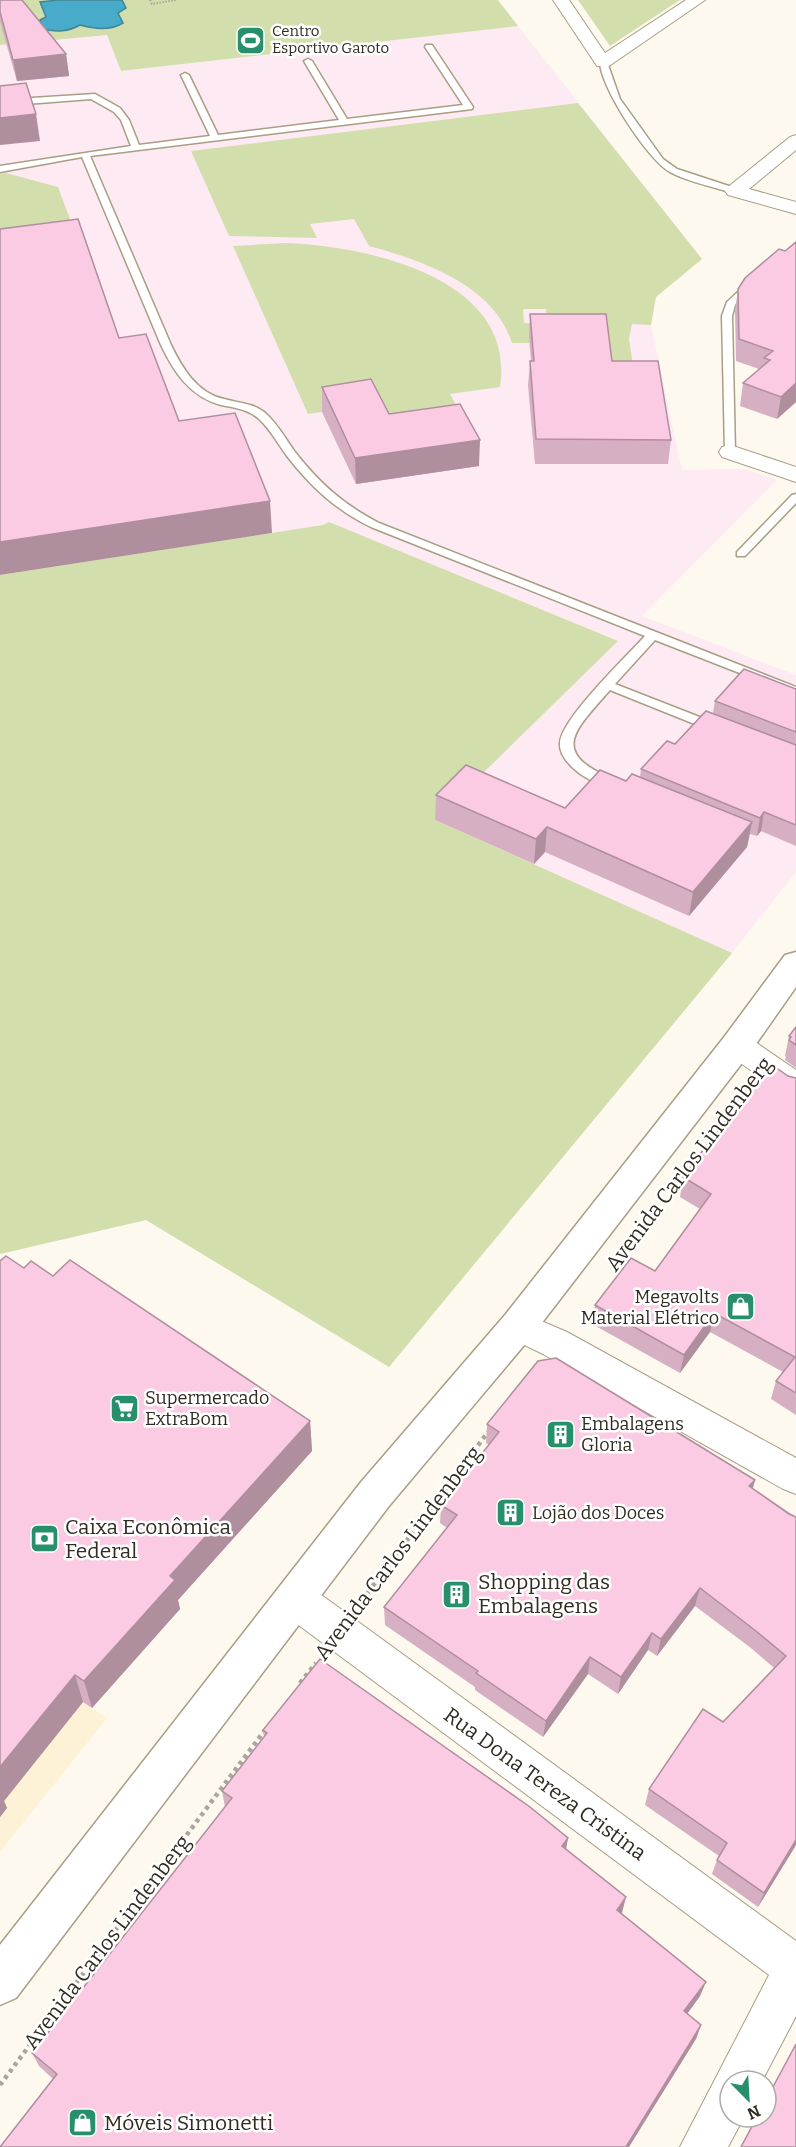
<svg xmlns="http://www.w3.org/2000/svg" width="796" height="2147" font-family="Bitter,serif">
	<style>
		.built { fill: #fef2d6 }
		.industrial { fill: #fdeaf3 }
		.green { fill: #d2dfad; fill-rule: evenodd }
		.water { fill: #48abc9; stroke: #418597; stroke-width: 1.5 }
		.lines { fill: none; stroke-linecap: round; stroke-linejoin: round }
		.lane-casing { stroke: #a99e85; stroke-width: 3 }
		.street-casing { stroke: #a99e85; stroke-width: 2 }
		.primary-casing { stroke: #a99e85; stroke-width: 3 }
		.path-far1 { stroke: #aaa69b; stroke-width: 2; stroke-dasharray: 1.5 1.5; stroke-linecap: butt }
		.path { stroke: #aaa69b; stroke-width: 4.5; stroke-dasharray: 4 4; stroke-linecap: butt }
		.lane { fill: #fff; fill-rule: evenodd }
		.street { fill: #fff; fill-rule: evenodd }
		.primary { fill: #fff; fill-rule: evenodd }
		.wall { fill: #d7afc2 }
		.shaded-wall { fill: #af8e9e }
		.building { fill: #facbe2; stroke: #af8e9e; stroke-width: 1.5 }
		.labels { text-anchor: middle; stroke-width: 5; stroke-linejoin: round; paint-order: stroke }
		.far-poi-label { font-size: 15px; fill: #302c21; stroke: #fff; text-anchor: start }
		.poi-label { font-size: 18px; fill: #302c21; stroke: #fff; text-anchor: start }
		.near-street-label { font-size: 21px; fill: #302c21; stroke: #fff }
		.near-poi-label { font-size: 21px; fill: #302c21; stroke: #fff; text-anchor: start }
	</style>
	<rect width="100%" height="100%" fill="#fef9ef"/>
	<!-- built -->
	<polygon class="built" points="0,1646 107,1718 0,1852"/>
	<!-- industrial -->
	<polygon class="industrial" points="518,26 702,259 656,297 651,325 682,470 745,469 777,480 642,616 796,675 796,872 732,953 389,1367 146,1220 0,1254 0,45 107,34 121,71"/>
	<!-- green -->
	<g class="green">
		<polygon points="0,0 498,0 518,26 121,71 107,35 0,45"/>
		<polygon points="578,0 680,0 610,46"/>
		<path d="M578,103L702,259L656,297L651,325L632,324L629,339L636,385L529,338V343H512C494,285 421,260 369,246L354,219L310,224L317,238L229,236L191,151ZM523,309H546L547,323H524Z"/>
		<polygon points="6,173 58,187 81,249 0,259 0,174"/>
		<path d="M285,243C366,246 517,277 500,387L450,394L469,428L389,440L371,405L308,414L233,246Z"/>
		<polygon points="329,522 618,641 435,820 732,953 389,1367 146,1220 0,1254 0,575 323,525"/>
	</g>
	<!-- water -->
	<path class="water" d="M58,0H122L126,8L118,13L123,23C110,31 94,29 80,25C68,32 57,32 43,29L40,20L46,17L40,2Z"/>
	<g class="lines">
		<defs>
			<g id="lane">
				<path d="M426,45H432L473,107L472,109L90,156L171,345C182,368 197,393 224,399C238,403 252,403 264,412C277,423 285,438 295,452C319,483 344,505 379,523L796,687V695L655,640L615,684L720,725L722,728L720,731H712L610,690C572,733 549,753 617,781L619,784L617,787C605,790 588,779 579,773C570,766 559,755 560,743C561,719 627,656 645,636L371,527C336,510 311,487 287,456C278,444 271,430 259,419C248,409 235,408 221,405C190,397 174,372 161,345L82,157L0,172V166L131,146L121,120L114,112L91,99L0,106V100L95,94L120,108L129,120L139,145L210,136L181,75L185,73L189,75L218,135L339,120L304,61L308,59L312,61L347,119L463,105L425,47Z"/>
				<path d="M600,60L607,62L620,99L663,159L677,169L738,189V193H732C712,186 688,182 670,172C648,160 598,84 600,60Z"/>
				<polygon points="752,279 757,282 735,305 732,316 735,452 730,455 725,452 722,316 727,302"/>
				<polygon points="796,494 796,503 745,556 737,556 737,552 792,495"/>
			</g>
			<g id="street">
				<polygon points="553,0 569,0 605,53 686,0 705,0 609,66 597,66"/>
				<polygon points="796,135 796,150 749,189 796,202 796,214 728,195 725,191 728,187 790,137"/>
				<polygon points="730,445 796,467 796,482 722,457 719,452 722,447"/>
				<polygon points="737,1033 748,1037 796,1070 796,1098 785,1094 726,1053 721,1045 726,1037"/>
				<polygon points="518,1311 567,1332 796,1458 796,1494 783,1489 543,1354 506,1336 500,1326 506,1316"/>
				<polygon points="295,1581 309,1586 796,1941 796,2016 762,2081 730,2081 730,2117 744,2117 728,2147 680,2147 769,1975 281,1612 276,1599 281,1586"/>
			</g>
			<polygon id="primary" points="796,952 796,987 749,1054 531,1337 389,1506 16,1998 0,2005 0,1945 361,1482 505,1315 725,1036 785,955"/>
		</defs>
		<!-- lane casing -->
		<use href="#lane" class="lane-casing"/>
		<!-- street casing -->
		<use href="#street" class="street-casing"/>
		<!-- primary casing -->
		<use href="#primary" class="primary-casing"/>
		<!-- path-far1 -->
		<polyline class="path-far1" points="150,0 152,4 176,0"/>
		<!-- path -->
		<g class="path">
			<polyline points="363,1599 488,1432"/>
			<polyline points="300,1683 316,1663"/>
			<polyline points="0,2085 265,1730"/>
		</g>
		<!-- lane -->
		<use href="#lane" class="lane"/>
		<!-- street -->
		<use href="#street" class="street"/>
		<!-- primary -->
		<use href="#primary" class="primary"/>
	</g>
	<!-- wall -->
	<g class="wall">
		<polygon points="0,0 66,54 69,76 17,81 0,22"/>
		<polygon points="796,242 796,402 777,419 740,406 743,383 759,369 736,361 735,311 738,289"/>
		<polygon points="530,314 612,361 671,440 668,464 535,464 528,385 530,361 531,361 529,338"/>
		<polygon points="322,387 389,414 479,466 356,484 322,412"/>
		<polygon points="796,689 796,846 761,831 757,836 750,834 747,847 689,916 545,852 534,864 435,820 436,795 565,808 626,781 640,777 641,769 675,744 713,713 715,701"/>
		<polygon points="796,1027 796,1068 785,1060 786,1057 785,1056 789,1036"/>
		<polygon points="788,1076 796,1078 796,1415 771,1399 776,1381 783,1372 710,1332 680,1373 592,1324 595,1305 655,1271 700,1209 680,1197 683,1177"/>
		<polygon points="24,1268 53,1276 310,1421 312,1451 178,1600 180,1609 92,1708 83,1702 4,1801 7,1808 0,1817"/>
		<polygon points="487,1424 755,1480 753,1488 796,1517 796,1845 758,1907 712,1874 717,1860 719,1856 645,1805 649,1789 723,1722 774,1668 751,1648 695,1606 657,1656 648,1650 618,1694 588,1674 543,1737 475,1690 475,1687 385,1625 384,1607 447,1528 440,1523 441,1505 489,1445 486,1443"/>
		<polygon points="263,1730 568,1838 566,1849 621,1914 700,1996 687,2014 701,2025 696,2039 53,2079 39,2066 32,2053 225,1807 222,1791 264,1737"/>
	</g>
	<!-- shaded-wall -->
	<g class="shaded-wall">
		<polygon points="66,54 69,76 17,81 13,60"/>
		<polygon points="36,114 40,141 0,145 0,118"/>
		<polygon points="796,383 796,402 777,419 781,397"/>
		<polygon points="480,440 479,466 356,484 355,458"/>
		<polygon points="270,501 272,533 0,575 0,542"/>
		<polygon points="764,812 761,831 757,836 760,818"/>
		<polygon points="752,822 747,847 689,916 693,892"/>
		<polygon points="547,827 545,852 534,864 536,839"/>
		<polygon points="714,1313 710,1332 680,1373 684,1355"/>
		<polygon points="310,1421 312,1451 178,1600 180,1609 92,1708 84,1681 170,1576"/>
		<polygon points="755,1480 750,1498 749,1486"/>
		<polygon points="700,1588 695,1606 657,1656 661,1639"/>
		<polygon points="652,1633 648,1650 618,1694 621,1677"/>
		<polygon points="590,1657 588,1674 543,1737 546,1721"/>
		<polygon points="75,1675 83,1702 4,1801 7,1808 0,1817 0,1767"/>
		<polygon points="568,1838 565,1854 562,1846"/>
		<polygon points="796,1840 796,1845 758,1907 764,1893"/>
		<polygon points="626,1897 622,1913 613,1926 617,1910"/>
		<polygon points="706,1982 700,1996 679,2025 684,2011"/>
		<polygon points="701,2025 696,2039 629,2147 626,2147"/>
	</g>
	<!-- building -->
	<g class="building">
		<polygon points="0,0 22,0 66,54 13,60 0,12"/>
		<polygon points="26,83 36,114 0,118 0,86"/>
		<polygon points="78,219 119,338 146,334 179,421 235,413 270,501 0,542 0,229"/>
		<polygon points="796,242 796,383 781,397 743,383 770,360 764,358 773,351 739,339 738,289 745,278 779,249 785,251"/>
		<polygon points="530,314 606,314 612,361 658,361 671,440 536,439 530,361 534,361"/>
		<polygon points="371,379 389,414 460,404 480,440 355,458 322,387"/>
		<polygon points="744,669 796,689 796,732 715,701"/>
		<polygon points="706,711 796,745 796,825 764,812 760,818 641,769 667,741 675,744"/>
		<polygon points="466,765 565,808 600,770 626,781 632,774 752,822 693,892 547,827 536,839 436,795"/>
		<polygon points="796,1027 796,1045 789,1040 791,1037 789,1036"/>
		<polygon points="771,1064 788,1076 796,1078 796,1393 776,1381 795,1357 714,1313 684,1355 595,1305 631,1258 655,1271 711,1194 683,1177 712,1138"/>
		<polygon points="6,1256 24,1268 31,1261 53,1276 70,1260 310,1421 170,1576 175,1580 84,1681 75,1675 0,1767 0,1261"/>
		<polygon points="556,1358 755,1480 749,1486 789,1514 796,1517 796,1840 764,1893 717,1860 727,1843 649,1789 703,1709 723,1722 786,1656 756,1631 700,1588 661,1639 652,1633 621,1677 590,1657 546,1721 476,1673 478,1671 384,1607 457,1515 441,1505 499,1432 487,1424 538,1361"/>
		<polygon points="320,1659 530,1807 568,1838 562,1846 626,1897 617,1910 706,1982 684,2011 701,2025 626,2147 0,2147 57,2074 32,2053 232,1798 222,1791 267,1733 263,1730"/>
		<polygon points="796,2044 796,2147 741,2147 757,2117 766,2117 766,2100"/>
	</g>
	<!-- icons -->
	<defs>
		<symbol id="stadium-square" viewBox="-11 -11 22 22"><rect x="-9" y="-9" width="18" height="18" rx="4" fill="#278f6b" stroke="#fff"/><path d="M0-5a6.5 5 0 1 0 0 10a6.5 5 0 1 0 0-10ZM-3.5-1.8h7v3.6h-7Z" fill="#fff"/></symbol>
		<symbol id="shop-square" viewBox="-11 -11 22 22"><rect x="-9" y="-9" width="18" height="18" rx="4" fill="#278f6b" stroke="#fff"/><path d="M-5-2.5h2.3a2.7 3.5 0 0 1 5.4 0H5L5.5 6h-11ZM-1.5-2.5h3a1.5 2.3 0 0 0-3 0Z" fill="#fff"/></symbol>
		<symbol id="supermarket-square" viewBox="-11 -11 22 22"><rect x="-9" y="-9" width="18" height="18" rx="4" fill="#278f6b" stroke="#fff"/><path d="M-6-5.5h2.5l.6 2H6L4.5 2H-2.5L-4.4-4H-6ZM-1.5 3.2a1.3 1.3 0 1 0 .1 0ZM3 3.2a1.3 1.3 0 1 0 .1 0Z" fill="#fff"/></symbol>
		<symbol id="building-square" viewBox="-11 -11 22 22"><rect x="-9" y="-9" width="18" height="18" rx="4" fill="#278f6b" stroke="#fff"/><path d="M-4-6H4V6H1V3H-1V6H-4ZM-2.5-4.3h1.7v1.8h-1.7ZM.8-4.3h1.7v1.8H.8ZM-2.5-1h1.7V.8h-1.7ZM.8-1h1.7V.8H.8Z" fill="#fff"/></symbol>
		<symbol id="bank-square" viewBox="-11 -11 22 22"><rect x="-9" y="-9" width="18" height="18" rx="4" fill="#278f6b" stroke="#fff"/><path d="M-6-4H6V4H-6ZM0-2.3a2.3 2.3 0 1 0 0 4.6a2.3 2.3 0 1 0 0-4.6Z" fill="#fff"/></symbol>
	</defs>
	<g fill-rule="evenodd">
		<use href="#stadium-square" x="234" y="24" width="33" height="33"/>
		<use href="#shop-square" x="724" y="1290" width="33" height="33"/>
		<use href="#supermarket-square" x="108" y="1392" width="33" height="33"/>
		<use href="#building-square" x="544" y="1418" width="33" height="33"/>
		<use href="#building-square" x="494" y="1496" width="33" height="33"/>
		<use href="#bank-square" x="28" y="1522" width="33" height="33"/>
		<use href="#building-square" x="440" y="1578" width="33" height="33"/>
		<use href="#shop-square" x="66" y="2106" width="33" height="33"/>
	</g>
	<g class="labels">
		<!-- far-poi labels -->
		<g class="far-poi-label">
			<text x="272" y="36">Centro<tspan x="272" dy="17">Esportivo Garoto</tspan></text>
		</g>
		<!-- poi labels -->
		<g class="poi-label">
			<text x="719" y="1303" text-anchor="end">Megavolts<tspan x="719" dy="21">Material Elétrico</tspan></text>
			<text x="145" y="1404">Supermercado<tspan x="145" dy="21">ExtraBom</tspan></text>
			<text x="581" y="1430">Embalagens<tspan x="581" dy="21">Gloria</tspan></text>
			<text x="532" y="1519">Lojão dos Doces</text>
		</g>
		<!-- near-street labels -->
		<g class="near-street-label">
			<text transform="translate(689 1164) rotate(-53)" y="7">Avenida Carlos Lindenberg</text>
			<text transform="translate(398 1553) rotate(-53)" y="7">Avenida Carlos Lindenberg</text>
			<text transform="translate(545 1784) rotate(36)" y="7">Rua Dona Tereza Cristina</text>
			<text transform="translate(107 1942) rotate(-53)" y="7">Avenida Carlos Lindenberg</text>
		</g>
		<!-- near-poi labels -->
		<g class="near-poi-label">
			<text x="65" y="1534">Caixa Econômica<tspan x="65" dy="24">Federal</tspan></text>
			<text x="478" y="1589">Shopping das<tspan x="478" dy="24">Embalagens</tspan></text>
			<text x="104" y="2130">Móveis Simonetti</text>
		</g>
	</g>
	<!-- north arrow -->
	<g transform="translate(748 2099) rotate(156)"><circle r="28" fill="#ffffff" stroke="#acaba6" stroke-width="1.5"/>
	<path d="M0-4.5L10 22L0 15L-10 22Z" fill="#278f6b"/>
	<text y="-9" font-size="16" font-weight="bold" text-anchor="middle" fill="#302c21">N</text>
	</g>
</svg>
